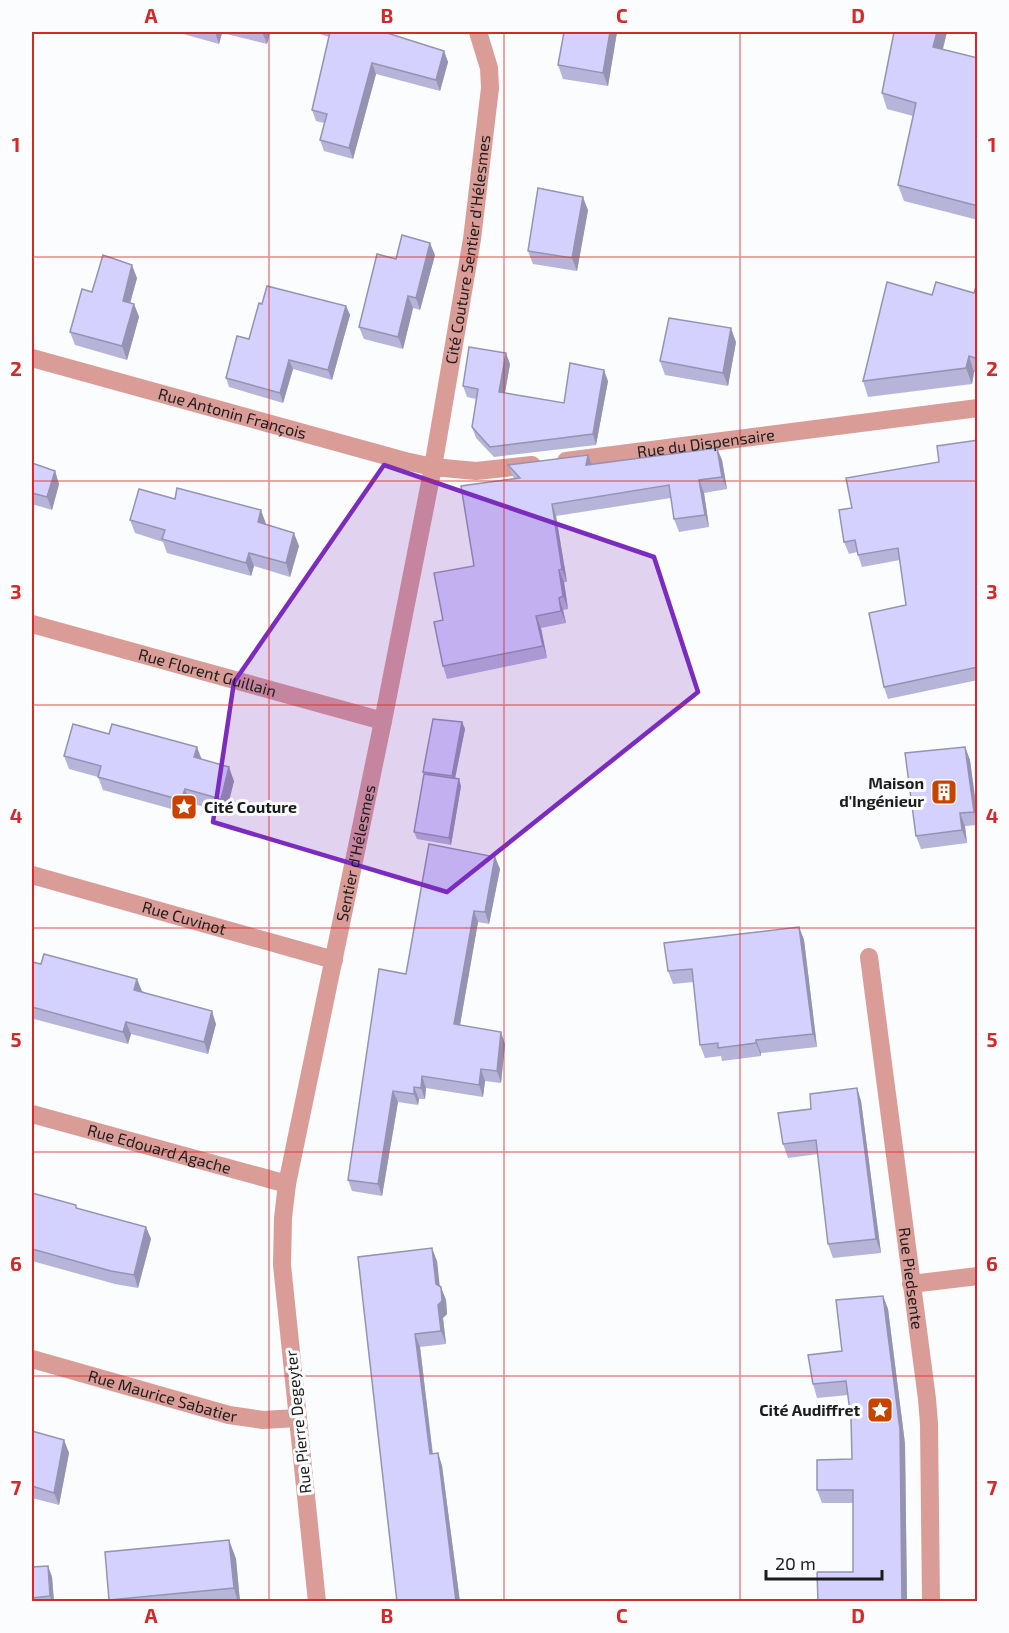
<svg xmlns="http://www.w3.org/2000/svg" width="1009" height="1633" font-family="'Exo 2',sans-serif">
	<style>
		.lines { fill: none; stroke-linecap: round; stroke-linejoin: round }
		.minor { stroke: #d99c97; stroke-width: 18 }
		.wall { fill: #b7b4da }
		.shaded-wall { fill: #9592b2 }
		.building { fill: #d5d1fe; stroke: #9592b2; stroke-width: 1.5 }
		.marked { fill: #7b2cbf; fill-opacity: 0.2; stroke: #7b2cbf; stroke-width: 4.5; stroke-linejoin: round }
		.grid { fill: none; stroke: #d62828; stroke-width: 1.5; stroke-opacity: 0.55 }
		.labels { text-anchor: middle; stroke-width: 6; stroke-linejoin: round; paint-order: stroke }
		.street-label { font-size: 16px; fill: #1c1c1c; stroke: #fbfcfd }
		.poi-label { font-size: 16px; font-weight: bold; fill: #1c1c1c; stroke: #fbfcfd; text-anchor: end }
		.neatline { fill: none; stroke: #d62828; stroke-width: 2 }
		.grid-label { font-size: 20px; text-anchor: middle; font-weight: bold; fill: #d62828 }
	</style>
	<rect width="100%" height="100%" fill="#fbfcfd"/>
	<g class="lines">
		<!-- minor -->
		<g class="minor">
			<path id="s1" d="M32,358L405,461L433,467L476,471L532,465"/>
			<path id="s2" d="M566,461L978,408"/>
			<path id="s3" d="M32,624L383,721"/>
			<path id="s4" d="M32,875L334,960"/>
			<path id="s5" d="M869,957L927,1399L929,1424L931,1602"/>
			<path id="s6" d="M32,1114L287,1184"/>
			<polyline points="911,1284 978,1276"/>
			<path id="s7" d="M32,1359L229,1415L263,1420L297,1418"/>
			<path id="s8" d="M317,1602L282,1265L283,1218L287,1184L383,721L433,467L472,239L490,88L489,68L478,32"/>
		</g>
	</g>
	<!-- wall -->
	<g class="wall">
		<polygon points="176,32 270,32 267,44 222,33 219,44"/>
		<polygon points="319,32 388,32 388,33 444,51 448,62 440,91 376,74 353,159 324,151 320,140 324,123 316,121 312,110 329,37 320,34"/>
		<polygon points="564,32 617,32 608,86 563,79 558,65"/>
		<polygon points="894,32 947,32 943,49 978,58 978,220 904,201 898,185 913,116 887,109 882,93"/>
		<polygon points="588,210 577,271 533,264 528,251"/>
		<polygon points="435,255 420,310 413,308 403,349 364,339 359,327 396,259"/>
		<polygon points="137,278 130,303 134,304 139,317 127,360 75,345 70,332 92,292"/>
		<polygon points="978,280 978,373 974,372 972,384 868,397 863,381 932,295 974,293"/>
		<polygon points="262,304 346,306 350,315 332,380 293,369 283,403 229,387 226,378 249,339"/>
		<polygon points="736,342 728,386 665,375 660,361"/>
		<polygon points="510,364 505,393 564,403 608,381 596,445 494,457 476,438 472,427 476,399 467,397 463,386"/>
		<polygon points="978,440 978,680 888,699 884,687 906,605 900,560 862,567 857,552 849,554 844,542 852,508 939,462"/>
		<polygon points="722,460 727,489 704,493 709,527 679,532 674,519 671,498 556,516 567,582 564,582 568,609 563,610 566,623 541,628 547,658 447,679 443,666 443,620 474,566 514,479 508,465 591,464"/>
		<polygon points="32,463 55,471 59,484 52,510 32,504"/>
		<polygon points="130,520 266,524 299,546 290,577 254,566 251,576 167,553 163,542 135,533"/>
		<polygon points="462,722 465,729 455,779 461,786 451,845 417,839 414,832 424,774 423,772"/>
		<polygon points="965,747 970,760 978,818 978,825 965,826 967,843 921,849 916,836"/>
		<polygon points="64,756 201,759 234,781 226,813 190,803 186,813 103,790 98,777 69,769"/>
		<polygon points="495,857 500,869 489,924 478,922 460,1025 505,1044 501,1083 485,1081 483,1097 426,1088 425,1099 419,1099 418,1105 398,1102 382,1196 352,1191 348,1180 406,974"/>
		<polygon points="799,927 804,940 817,1047 761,1053 761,1056 722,1061 721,1056 705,1058 700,1045 694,982 673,984 668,971"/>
		<polygon points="32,962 142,991 216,1024 208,1054 131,1034 128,1044 34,1019 32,1011"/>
		<polygon points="857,1088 861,1101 881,1253 833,1258 828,1244 818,1154 788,1158 783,1144 811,1109"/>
		<polygon points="32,1193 77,1208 146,1227 151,1239 138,1288 115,1284 32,1261"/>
		<polygon points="358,1257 437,1261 439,1286 446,1300 447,1314 443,1318 446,1344 420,1347 433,1454 438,1453 442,1466 460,1602"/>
		<polygon points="883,1296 888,1309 905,1444 907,1602 818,1602 853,1572 853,1503 822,1503 817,1490 852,1459 851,1419 848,1395 817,1398 813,1384 842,1351"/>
		<polygon points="32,1431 64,1440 69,1453 59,1505 32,1498"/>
		<polygon points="229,1540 236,1559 240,1602 110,1602 109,1600"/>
		<polygon points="48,1566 52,1577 54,1602 32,1602 32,1567"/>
	</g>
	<!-- shaded-wall -->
	<g class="shaded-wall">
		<polygon points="215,32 221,32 222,33 219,44"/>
		<polygon points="262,32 270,32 267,44"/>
		<polygon points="610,32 617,32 608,86 603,73"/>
		<polygon points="937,32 947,32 939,63 933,47"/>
		<polygon points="444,51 448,62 440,91 436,80"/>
		<polygon points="372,63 376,74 353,159 349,148"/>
		<polygon points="583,197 588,210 577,271 572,258"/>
		<polygon points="430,243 435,255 420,310 416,298"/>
		<polygon points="132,265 137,278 127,314 123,301"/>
		<polygon points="408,296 413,308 403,349 398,337"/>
		<polygon points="134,304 139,317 127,360 122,346"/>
		<polygon points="346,306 350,315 332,380 328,370"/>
		<polygon points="731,328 736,342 728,386 723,373"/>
		<polygon points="506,353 510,364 503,403 499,392"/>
		<polygon points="969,356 974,372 972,384 966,368"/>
		<polygon points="289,360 293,369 283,403 280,393"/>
		<polygon points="604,370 608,381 596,445 593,434"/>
		<polygon points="717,448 722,460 727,489 722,477"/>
		<polygon points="588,455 593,468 586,465"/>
		<polygon points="55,471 59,484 52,510 47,497"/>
		<polygon points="699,480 704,493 709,527 705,515"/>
		<polygon points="552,504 556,516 567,582 562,569"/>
		<polygon points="261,510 266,524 263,535 258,522"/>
		<polygon points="294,533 299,546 290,577 286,563"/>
		<polygon points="249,553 254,566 251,576 246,563"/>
		<polygon points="559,570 564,582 568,609 563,596"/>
		<polygon points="559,598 563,610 566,623 561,611"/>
		<polygon points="536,616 541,628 547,658 543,646"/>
		<polygon points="462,722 465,729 454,783 452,776"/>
		<polygon points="197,747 202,760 194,757"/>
		<polygon points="965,747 970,760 978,823 974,812"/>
		<polygon points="229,767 234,781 226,813 221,799"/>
		<polygon points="459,779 461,786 451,845 449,838"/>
		<polygon points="185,789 190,803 186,813 181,800"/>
		<polygon points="960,813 965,826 967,843 962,830"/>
		<polygon points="495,857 500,869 489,924 485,912"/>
		<polygon points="474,911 478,922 458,1036 454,1024"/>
		<polygon points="799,927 804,940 817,1047 813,1034"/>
		<polygon points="137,979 142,991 138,1002 134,990"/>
		<polygon points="212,1011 216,1024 208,1054 204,1042"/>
		<polygon points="126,1022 131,1034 128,1044 123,1032"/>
		<polygon points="501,1032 505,1044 501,1083 497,1071"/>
		<polygon points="756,1040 761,1053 761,1056 756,1043"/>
		<polygon points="481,1069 485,1081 483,1097 479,1085"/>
		<polygon points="422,1076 426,1088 425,1099 421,1088"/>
		<polygon points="414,1087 419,1099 418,1105 414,1094"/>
		<polygon points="857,1088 861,1101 881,1253 876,1239"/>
		<polygon points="393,1091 398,1102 382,1196 378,1184"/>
		<polygon points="146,1227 151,1239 138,1288 134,1275"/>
		<polygon points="432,1248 437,1261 441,1297 436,1284"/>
		<polygon points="441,1287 446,1300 447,1314 443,1318 446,1344 441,1331 438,1305"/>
		<polygon points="883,1296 888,1309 905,1444 907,1602 902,1602"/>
		<polygon points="415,1334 420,1347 434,1467 430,1454"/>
		<polygon points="64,1440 69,1453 59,1505 54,1493"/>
		<polygon points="438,1453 442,1466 460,1602 456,1602"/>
		<polygon points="229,1540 236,1559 240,1602 238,1602 234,1588"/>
		<polygon points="48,1566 52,1577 54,1602 52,1602 50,1596"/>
	</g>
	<!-- building -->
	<g class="building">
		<polygon points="330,32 384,32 444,51 436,80 372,63 349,148 320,140 327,114 312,110"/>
		<polygon points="564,32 610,32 603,73 558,65"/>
		<polygon points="894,32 937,32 933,47 978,58 978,206 898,185 916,103 882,93"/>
		<polygon points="538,188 583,197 572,258 528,251"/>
		<polygon points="402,235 430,243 416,298 408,296 398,337 359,327 377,254 396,259"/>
		<polygon points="103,255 132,265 123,301 134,304 122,346 70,332 82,289 92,292"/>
		<polygon points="978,280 978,359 969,356 966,368 863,381 887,282 932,295 936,282 974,293"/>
		<polygon points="267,286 346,306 328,370 289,360 280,393 226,378 237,336 249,339 259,303 262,304"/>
		<polygon points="669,318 731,328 723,373 660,361"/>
		<polygon points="469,347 506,353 499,392 564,403 570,363 604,370 593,434 490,447 472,427 478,389 463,386"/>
		<polygon points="978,440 978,667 884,687 869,613 906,605 898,548 858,555 855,540 844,542 839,510 852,508 846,478 939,462 937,446"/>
		<polygon points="717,448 722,477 699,480 705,515 674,519 669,485 552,504 562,569 559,570 563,596 559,598 561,611 536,616 543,646 443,666 434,622 443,620 434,573 474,566 461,486 520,478 508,465 588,455 586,465"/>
		<polygon points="32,463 55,471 47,497 32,493"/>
		<polygon points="177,488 261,510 258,522 294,533 286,563 249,553 246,563 162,539 165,530 130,520 139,489 175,499"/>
		<polygon points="433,719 462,722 452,776 423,772"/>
		<polygon points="73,724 109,734 112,724 197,747 194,757 229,767 221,799 185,789 181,800 98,777 101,766 64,756"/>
		<polygon points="965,747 974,812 960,813 962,830 916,836 905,753"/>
		<polygon points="424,774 459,779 449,838 414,832"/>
		<polygon points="429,844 495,857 485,912 474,911 454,1024 501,1032 497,1071 481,1069 479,1085 422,1076 421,1088 414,1087 414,1094 393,1091 378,1184 348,1180 379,969 406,974"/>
		<polygon points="799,927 813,1034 756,1040 756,1043 718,1048 718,1043 700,1045 692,969 668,971 664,943"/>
		<polygon points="44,954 137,979 134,990 212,1011 204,1042 126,1022 123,1032 32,1007 33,996 32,995 32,962 41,964"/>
		<polygon points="857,1088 876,1239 828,1244 816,1140 783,1144 778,1113 811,1109 810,1094"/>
		<polygon points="32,1193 76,1205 76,1208 146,1227 134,1275 111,1271 32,1249"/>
		<polygon points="432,1248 436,1284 441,1287 442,1301 438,1305 441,1331 415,1334 430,1454 438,1453 456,1602 397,1602 358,1257"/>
		<polygon points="883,1296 900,1430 902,1602 818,1602 817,1572 853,1572 853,1490 817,1490 817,1460 852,1459 851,1419 846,1381 813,1384 808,1355 842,1351 836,1300"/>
		<polygon points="32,1431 64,1440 54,1493 32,1486"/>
		<polygon points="229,1540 234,1588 109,1600 105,1552"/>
		<polygon points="48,1566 50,1596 32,1598 32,1567"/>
	</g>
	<!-- marked area -->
	<path class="marked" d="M384,465L654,557L698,692L447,892L213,822L234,682Z"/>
	<!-- grid -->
	<path class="grid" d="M269,32V1602M504,32V1602M740,32V1602M32,257H978M32,481H978M32,705H978M32,928H978M32,1152H978M32,1376H978"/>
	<!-- icons -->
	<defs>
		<symbol id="building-square" viewBox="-11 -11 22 22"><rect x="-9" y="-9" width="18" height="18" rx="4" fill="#c94300" stroke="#fbfcfd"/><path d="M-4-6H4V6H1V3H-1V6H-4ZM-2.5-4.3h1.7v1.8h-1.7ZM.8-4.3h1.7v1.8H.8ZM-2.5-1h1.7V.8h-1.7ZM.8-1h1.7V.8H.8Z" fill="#fff"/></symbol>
		<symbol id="sight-square" viewBox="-11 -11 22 22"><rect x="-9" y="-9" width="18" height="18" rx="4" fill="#c94300" stroke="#fbfcfd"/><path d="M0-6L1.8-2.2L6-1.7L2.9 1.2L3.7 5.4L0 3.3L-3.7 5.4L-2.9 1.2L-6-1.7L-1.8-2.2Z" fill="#fff"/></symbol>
	</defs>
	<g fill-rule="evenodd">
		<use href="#building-square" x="929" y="777" width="30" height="30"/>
		<use href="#sight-square" x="169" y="792" width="30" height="30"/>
		<use href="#sight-square" x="865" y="1395" width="30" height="30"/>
	</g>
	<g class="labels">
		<!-- street labels -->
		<g class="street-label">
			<text dy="6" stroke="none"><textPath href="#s8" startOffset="1372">Cité Couture Sentier d'Hélesmes</textPath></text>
			<text dy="6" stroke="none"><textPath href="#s1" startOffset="208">Rue Antonin François</textPath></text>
			<text dy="6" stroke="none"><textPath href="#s2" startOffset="141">Rue du Dispensaire</textPath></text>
			<text dy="6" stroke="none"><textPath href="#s3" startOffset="182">Rue Florent Guillain</textPath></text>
			<text dy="6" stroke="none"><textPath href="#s8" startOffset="758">Sentier d'Hélesmes</textPath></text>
			<text dy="6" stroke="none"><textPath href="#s4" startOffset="158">Rue Cuvinot</textPath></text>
			<text dy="6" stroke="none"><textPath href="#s6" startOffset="132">Rue Edouard Agache</textPath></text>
			<text dy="6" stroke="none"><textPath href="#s5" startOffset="324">Rue Piedsente</textPath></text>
			<text dy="6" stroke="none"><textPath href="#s7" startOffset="136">Rue Maurice Sabatier</textPath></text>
			<text transform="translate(298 1422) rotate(-96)" y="6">Rue Pierre Degeyter</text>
		</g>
		<!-- poi labels -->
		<g class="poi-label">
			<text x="924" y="789">Maison<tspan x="924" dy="18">d'Ingénieur</tspan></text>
			<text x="204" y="813" text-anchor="start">Cité Couture</text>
			<text x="860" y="1416">Cité Audiffret</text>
		</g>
	</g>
	<!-- border -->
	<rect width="1009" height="1633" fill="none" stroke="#fbfcfd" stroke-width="66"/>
	<!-- scale -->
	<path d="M766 1570v9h116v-9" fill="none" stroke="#1c1c1c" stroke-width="3"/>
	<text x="775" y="1570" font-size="18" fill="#1c1c1c" stroke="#fbfcfd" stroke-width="4.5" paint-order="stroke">20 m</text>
	<rect x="33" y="33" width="943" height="1567" class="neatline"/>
	<g class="grid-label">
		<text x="151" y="23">A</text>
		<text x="387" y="23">B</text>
		<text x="622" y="23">C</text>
		<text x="858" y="23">D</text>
		<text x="16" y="152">1</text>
		<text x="992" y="152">1</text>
		<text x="16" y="376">2</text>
		<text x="992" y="376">2</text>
		<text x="16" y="599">3</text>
		<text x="992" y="599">3</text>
		<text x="16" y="823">4</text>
		<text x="992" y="823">4</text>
		<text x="16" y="1047">5</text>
		<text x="992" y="1047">5</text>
		<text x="16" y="1271">6</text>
		<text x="992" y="1271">6</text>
		<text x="16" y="1495">7</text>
		<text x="992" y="1495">7</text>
		<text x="151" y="1623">A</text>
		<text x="387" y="1623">B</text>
		<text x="622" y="1623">C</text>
		<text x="858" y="1623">D</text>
	</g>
</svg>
